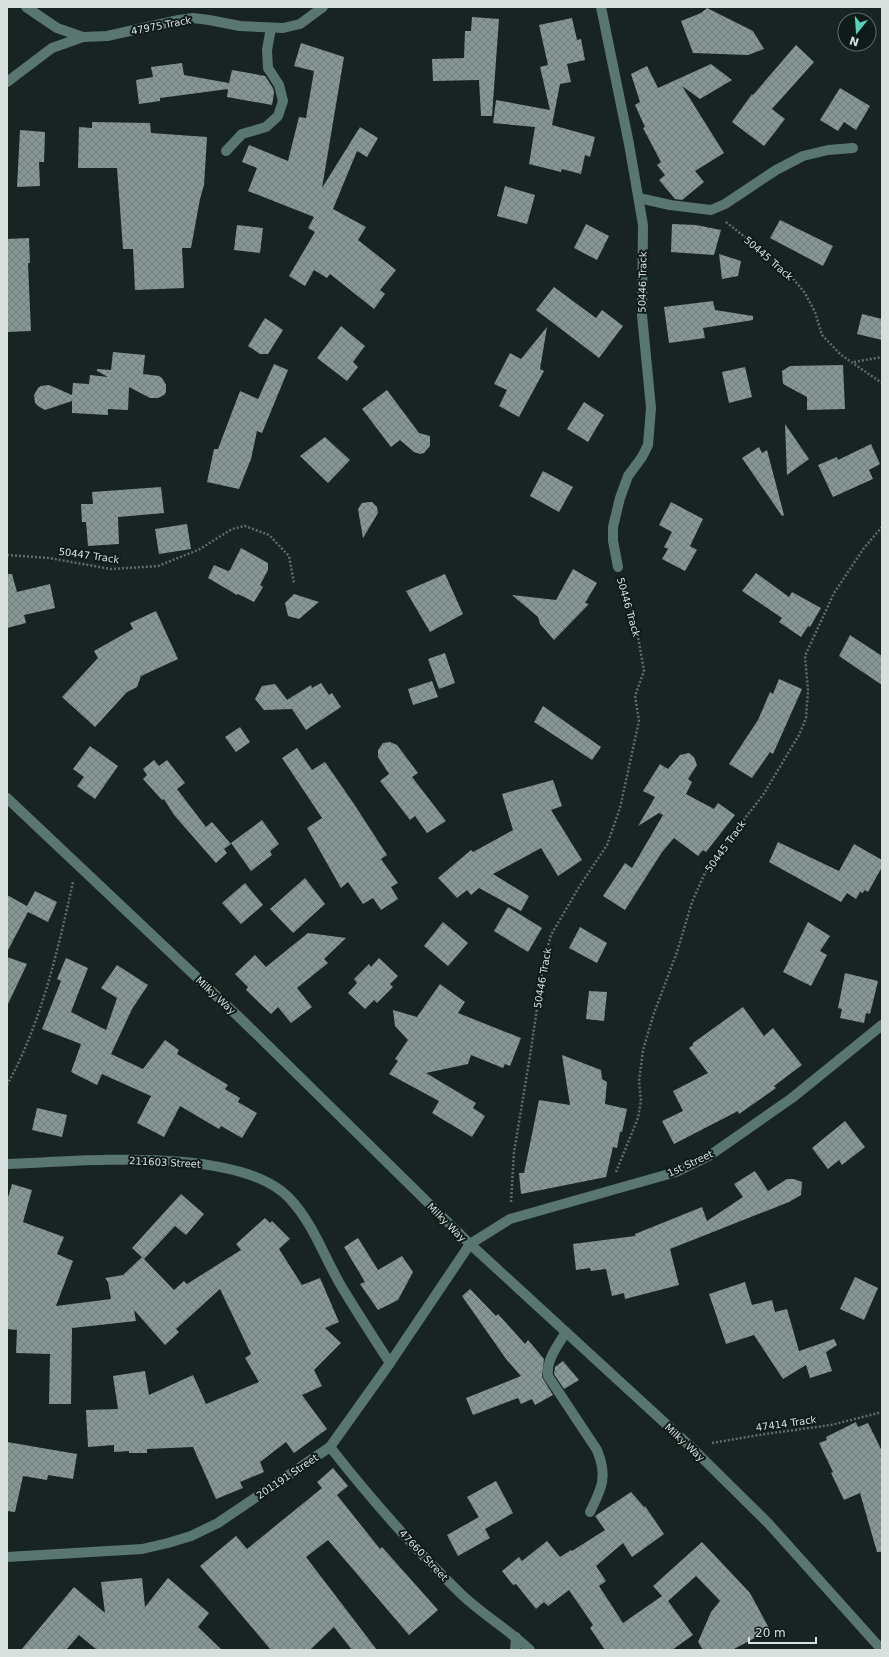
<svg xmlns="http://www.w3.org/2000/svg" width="889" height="1657" font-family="'DejaVu Sans',sans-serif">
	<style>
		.building { fill: url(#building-cross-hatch) }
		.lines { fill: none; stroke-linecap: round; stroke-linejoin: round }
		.path { stroke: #616c6a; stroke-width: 2.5; stroke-dasharray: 2 2; stroke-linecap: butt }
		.minor { stroke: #5a7670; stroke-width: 10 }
		.labels { text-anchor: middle; stroke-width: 4; stroke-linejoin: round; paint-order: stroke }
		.street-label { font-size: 10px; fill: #d8e0de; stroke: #0e1b18 }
	</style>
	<defs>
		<pattern id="building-cross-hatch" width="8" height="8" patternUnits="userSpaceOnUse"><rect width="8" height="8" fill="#869692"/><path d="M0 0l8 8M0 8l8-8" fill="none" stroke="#717d7a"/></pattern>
	</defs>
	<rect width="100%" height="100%" fill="#172422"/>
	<!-- building -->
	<g class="building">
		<polygon points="707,8 753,31 764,49 748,55 693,53 681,21 701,13"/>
		<polygon points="472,17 499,19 492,116 481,116 479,80 433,81 432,59 464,58 465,31 471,31"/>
		<polygon points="572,18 577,40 581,39 585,60 567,64 571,82 560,84 552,125 595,137 590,157 585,155 581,174 562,169 561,172 529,164 535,127 493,123 496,100 550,110 540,67 548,65 539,25"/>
		<polygon points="301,43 344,57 322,188 360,127 378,138 367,157 357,151 333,209 366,227 358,240 396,270 380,290 385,294 374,309 330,274 327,278 314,270 305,286 289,276 315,232 308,228 314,217 248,191 257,168 242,162 249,145 288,161 299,117 306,118 314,71 294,66"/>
		<polygon points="796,45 814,62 772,109 785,119 764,146 732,122 752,94 753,95"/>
		<polygon points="182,63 184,75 229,83 232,70 265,76 273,88 274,93 272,105 227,97 228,89 160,98 160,101 139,104 136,80 153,77 151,67"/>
		<polygon points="711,64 732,80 700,99 682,86 724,153 695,171 704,182 682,200 675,199 659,180 665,175 657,165 661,162 643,128 645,127 635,105 640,102 631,74 647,66 658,88"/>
		<polygon points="840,88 870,106 856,130 844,122 838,131 820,120"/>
		<polygon points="92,122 150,123 151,133 207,137 204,185 200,199 191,248 182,248 184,288 135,290 133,249 123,249 117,168 78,168 79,127 92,128"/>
		<polygon points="20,130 45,132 44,162 39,162 40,186 17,187"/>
		<polygon points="505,186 535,195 527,224 497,216"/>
		<polygon points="780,220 833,246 823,266 770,238"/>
		<polygon points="586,224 609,236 597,260 574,248"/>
		<polygon points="672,224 696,225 721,230 714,255 671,252"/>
		<polygon points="237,225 263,228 260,253 234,250"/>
		<polygon points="29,238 30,263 28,263 31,331 7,332 7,239"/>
		<polygon points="719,254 741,261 738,276 722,279"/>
		<polygon points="554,287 596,318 602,310 623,326 599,358 536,310"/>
		<polygon points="713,301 715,310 753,316 753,320 703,328 705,338 669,343 664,307"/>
		<polygon points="862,314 882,319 882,340 857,334"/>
		<polygon points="265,318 283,330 268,354 260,354 248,346"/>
		<polygon points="341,326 365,346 353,362 358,367 347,381 317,358"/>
		<polygon points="547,327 540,369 544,371 519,417 499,406 507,390 494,384 510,353 521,359"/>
		<polygon points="113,352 145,355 143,374 159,376 162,378 166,385 166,392 164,395 158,398 150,398 129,387 128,410 108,409 108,415 72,413 72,401 45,410 38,406 35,403 34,395 38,388 41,386 49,385 72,395 73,383 89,384 90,375 108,377 97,371 97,369 111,370"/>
		<polygon points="274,364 288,370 262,433 257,431 251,459 239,489 207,482 214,449 218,449 240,391 258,399"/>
		<polygon points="843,365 845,409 807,410 807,397 783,384 782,371 790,366"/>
		<polygon points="745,367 752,397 729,403 722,372"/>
		<polygon points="387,390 419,433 430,436 430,446 424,453 420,454 414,452 400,440 391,447 362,409"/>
		<polygon points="584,402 604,415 588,442 567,429"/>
		<polygon points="785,424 809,459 787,475"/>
		<polygon points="325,437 350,460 328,483 300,456"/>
		<polygon points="871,444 880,464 869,470 873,479 833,497 818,465 837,457 838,460"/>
		<polygon points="759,447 762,453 767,450 784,515 782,516 742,458"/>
		<polygon points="543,471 573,487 559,512 530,496"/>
		<polygon points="161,487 164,513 118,517 119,544 88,546 86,522 82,522 81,504 93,504 92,492"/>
		<polygon points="369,502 372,502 377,507 378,513 363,538 358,509 362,503"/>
		<polygon points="671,502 703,519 690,546 697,550 685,571 662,559 668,549 664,547 672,532 659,525"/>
		<polygon points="187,524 191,549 159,554 155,529"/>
		<polygon points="241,548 268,563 268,570 260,585 263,587 254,602 238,594 237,595 208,578 214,565 228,571 230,570"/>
		<polygon points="573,569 597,583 585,603 589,604 554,640 540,624 538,617 512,595 556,600"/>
		<polygon points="756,573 789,597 792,592 821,608 810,627 808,626 801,637 779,622 782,618 742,591"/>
		<polygon points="7,574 12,574 17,592 50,584 55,608 24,615 26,623 7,628"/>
		<polygon points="445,574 463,614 430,632 406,591"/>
		<polygon points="294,594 319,602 299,619 288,616 285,603"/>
		<polygon points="156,611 178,659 141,676 137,687 127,692 95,727 62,697 98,658 94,651 133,629 130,623"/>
		<polygon points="850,635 882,656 882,685 839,656"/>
		<polygon points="445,653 455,683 439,689 428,659"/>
		<polygon points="779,679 802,689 773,754 770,752 752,778 729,764 758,720 770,692 773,694"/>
		<polygon points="432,681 438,697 413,705 408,689"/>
		<polygon points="321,683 329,695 332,693 341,707 306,730 292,709 264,710 255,699 262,686 275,684 288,701 287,700 311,685 312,688"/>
		<polygon points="543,706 601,747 592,760 534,722"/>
		<polygon points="240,727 250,742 236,752 225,737"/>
		<polygon points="390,742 397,745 418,773 412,777 446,821 427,833 415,816 410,820 380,781 389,774 378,757 378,750 383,743"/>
		<polygon points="90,746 118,766 95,799 77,786 84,777 73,769"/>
		<polygon points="297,748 312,770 325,762 354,804 387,855 381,859 398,883 391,887 398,899 381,910 373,898 363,904 348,882 341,888 307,828 322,818 282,758"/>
		<polygon points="689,753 694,757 697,765 688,779 692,782 686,794 714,809 718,803 735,815 706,852 703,850 698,856 674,838 662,852 625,910 603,896 625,863 632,868 663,815 659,813 638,826 655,797 643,791 660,764 668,769 680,755"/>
		<polygon points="154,760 159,766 167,760 185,783 177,789 206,827 212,822 231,844 224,849 227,853 216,863 174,815 164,799 162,800 143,779 147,775 143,769"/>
		<polygon points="553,780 562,806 551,810 582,860 558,876 541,848 493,874 529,896 521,911 479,888 471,895 467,890 457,898 438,878 471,850 473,852 513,830 502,794"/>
		<polygon points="262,820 279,844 270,851 272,855 251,871 231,843"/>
		<polygon points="778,842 839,871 854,844 882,860 882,867 868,892 864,890 863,893 860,892 856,899 847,893 841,902 769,862"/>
		<polygon points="305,878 325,904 293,933 270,909"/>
		<polygon points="245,883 263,905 241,924 222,903"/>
		<polygon points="35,891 57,902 48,922 28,912 7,952 7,895 27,906"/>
		<polygon points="508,907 542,928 528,952 494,931"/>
		<polygon points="443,922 468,943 448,966 424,946"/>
		<polygon points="808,922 830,936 820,951 827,955 811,986 783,972"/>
		<polygon points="580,927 607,943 597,963 569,948"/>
		<polygon points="308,933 346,938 324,959 328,963 297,988 312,1007 291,1023 278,1007 271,1014 246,990 248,987 235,974 255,955 266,967"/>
		<polygon points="7,957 27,964 7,1006"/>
		<polygon points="66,958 88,968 71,1012 106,1030 117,998 101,988 117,965 148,985 132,1009 111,1054 143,1069 165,1040 179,1050 177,1054 228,1085 225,1089 240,1098 238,1102 257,1113 242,1138 221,1126 219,1129 180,1106 164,1137 137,1123 151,1096 102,1074 97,1085 71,1072 81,1044 42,1029 61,981 57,979"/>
		<polygon points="379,958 398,976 390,984 393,987 377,1003 374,1000 365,1009 348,993 357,983 354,979 369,964 371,967"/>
		<polygon points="845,973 878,981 870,1014 866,1013 864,1023 840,1018 842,1009 838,1008"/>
		<polygon points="440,984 465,1002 458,1013 521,1038 510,1066 505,1064 503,1068 471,1055 468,1064 426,1073 476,1103 473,1108 485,1116 472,1137 432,1113 439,1101 389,1074 398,1061 395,1059 408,1040 395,1026 393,1010 417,1017"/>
		<polygon points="589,991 607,992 604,1021 586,1019"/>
		<polygon points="743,1007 764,1036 773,1028 802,1065 774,1086 776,1088 739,1114 738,1111 674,1144 662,1121 683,1111 673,1091 708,1073 689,1048 693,1045 693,1043"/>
		<polygon points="562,1055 601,1070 602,1079 607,1082 605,1104 627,1109 622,1132 620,1132 617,1148 613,1147 606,1177 521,1194 519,1173 524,1173 539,1100 570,1105"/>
		<polygon points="37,1108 67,1115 62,1137 32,1130"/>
		<polygon points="845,1121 865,1147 842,1165 839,1160 828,1169 812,1148"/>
		<polygon points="755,1171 768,1191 787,1179 794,1179 802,1182 801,1195 789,1202 670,1249 679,1285 625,1299 624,1293 612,1296 606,1269 591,1271 590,1268 576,1270 573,1244 635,1236 635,1234 702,1207 707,1221 743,1197 734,1184"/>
		<polygon points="12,1184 32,1190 23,1222 64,1237 57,1254 73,1261 56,1306 111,1299 108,1282 105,1278 123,1275 142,1257 174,1290 184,1281 187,1284 241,1250 236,1244 265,1218 270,1223 272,1221 290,1239 279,1249 302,1285 320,1278 339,1322 325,1328 341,1343 314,1370 322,1386 302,1395 327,1429 294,1453 286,1442 260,1462 264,1472 240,1482 243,1488 216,1499 193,1447 147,1449 147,1453 129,1453 129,1451 114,1452 114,1445 88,1447 86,1410 118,1409 113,1376 145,1371 149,1395 193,1375 206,1404 259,1382 245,1358 251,1354 220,1289 176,1329 179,1332 165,1345 134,1310 136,1321 72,1328 71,1404 49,1404 50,1354 16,1353 17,1330 7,1329 7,1201"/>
		<polygon points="181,1194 204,1214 186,1235 175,1226 144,1259 132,1248"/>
		<polygon points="358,1238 378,1270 402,1256 413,1272 398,1300 378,1310 360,1284 365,1282 344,1247"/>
		<polygon points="855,1277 878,1288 864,1320 840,1309"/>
		<polygon points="745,1282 752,1305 772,1300 775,1312 787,1309 799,1351 834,1339 837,1345 826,1352 832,1371 810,1378 806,1365 783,1379 754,1335 726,1344 709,1294"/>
		<polygon points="470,1289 496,1316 498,1314 525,1344 528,1340 544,1359 542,1377 553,1395 535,1405 532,1399 521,1404 518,1398 473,1415 466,1398 521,1376 506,1359 462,1296"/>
		<polygon points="563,1361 579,1380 564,1389 554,1374 555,1367"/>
		<polygon points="856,1422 858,1427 868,1423 882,1451 882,1552 877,1552 860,1493 844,1500 831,1473 833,1472 819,1443 827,1440 826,1437"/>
		<polygon points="7,1442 77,1454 73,1479 48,1475 47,1480 23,1476 15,1512 7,1511"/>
		<polygon points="333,1468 348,1486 337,1495 380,1549 382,1547 438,1610 409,1635 328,1540 306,1557 377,1650 352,1650 334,1627 310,1650 271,1650 200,1566 236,1536 247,1549 322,1488 317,1482"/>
		<polygon points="496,1481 513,1513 485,1529 490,1538 458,1556 447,1535 479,1517 481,1521 467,1497"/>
		<polygon points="631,1492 644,1507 645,1506 664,1534 632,1557 623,1543 596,1566 606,1581 599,1586 623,1623 662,1596 653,1586 702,1542 750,1593 770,1630 732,1650 703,1650 698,1642 711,1612 720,1601 696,1576 668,1601 693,1635 672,1650 605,1650 590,1628 593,1625 569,1590 548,1606 544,1602 536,1609 516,1584 513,1585 502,1571 519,1557 522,1561 547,1541 560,1557 571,1550 572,1551 605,1530 595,1516"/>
		<polygon points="142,1578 145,1607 168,1578 209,1613 198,1627 222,1650 97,1650 79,1635 66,1650 21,1650 74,1587 105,1613 101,1582"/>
	</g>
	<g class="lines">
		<!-- path -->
		<g class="path">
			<polyline points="726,222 764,252 790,275 805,293 815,312 822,335 841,355 882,383"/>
			<polyline points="854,362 882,357"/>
			<polyline points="7,555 49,558 111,569 158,566 200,549 232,529 245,526 269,535 289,556 294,583"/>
			<path d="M7,1085C41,1024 58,950 73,882"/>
			<polyline points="616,1172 638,1118 641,1101 639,1081 643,1050 654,1013 677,952 692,902 704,875 728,840 763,795 799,735 806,718 808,690 805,656 834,593 864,548 882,527"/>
			<polyline points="511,1202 514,1152 530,1056 544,960 551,935 579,887 607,845 620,808 639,721 635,696 644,671 636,625 621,582"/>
			<polyline points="712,1443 765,1434 831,1425 882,1412"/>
		</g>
		<!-- minor -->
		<g class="minor">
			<polyline points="26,7 57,28 83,37"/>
			<polyline points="601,7 629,144 643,225 642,315 651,408 648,445 642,457 628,476 620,498 613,527 613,541 618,567"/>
			<polyline points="7,82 52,48 83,37 107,36 179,20 193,18 209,20 240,26 283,28 300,24 323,7"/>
			<polyline points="226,151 242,134 266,127 278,116 283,101 279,85 268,68 267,50 271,28"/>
			<polyline points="639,198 670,205 711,210 725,204 776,170 803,156 828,150 853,148"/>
			<polyline points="7,798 243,1021 470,1244 691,1447 768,1523 882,1650"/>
			<path d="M7,1164C77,1162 242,1144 291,1200C313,1224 324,1256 340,1284C356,1311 373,1337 390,1363"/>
			<path d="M566,1332C558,1345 546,1360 548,1376L597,1450C608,1476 602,1488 590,1512"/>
			<path d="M330,1447C370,1498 413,1547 459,1592C480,1613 508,1629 530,1650"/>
			<polyline points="7,1557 142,1549 168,1543 191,1536 218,1523 330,1447 390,1363 470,1244 510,1219 676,1172 709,1156 792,1098 882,1025"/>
			<polyline points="515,1650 516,1637"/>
		</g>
	</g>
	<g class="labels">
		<!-- street labels -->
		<g class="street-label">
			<text transform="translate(161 25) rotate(-11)" y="4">47975 Track</text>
			<text transform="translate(769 258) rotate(41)" y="4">50445 Track</text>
			<text transform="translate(642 282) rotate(-89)" y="4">50446 Track</text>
			<text transform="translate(89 555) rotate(8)" y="4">50447 Track</text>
			<text transform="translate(629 607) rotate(74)" y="4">50446 Track</text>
			<text transform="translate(725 846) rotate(-54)" y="4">50445 Track</text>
			<text transform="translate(542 978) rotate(-80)" y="4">50446 Track</text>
			<text transform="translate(216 995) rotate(43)" y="4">Milky Way</text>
			<text transform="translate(165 1162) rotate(3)" y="4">211603 Street</text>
			<text transform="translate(690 1163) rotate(-25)" y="4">1st Street</text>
			<text transform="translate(447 1222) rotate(45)" y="4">Milky Way</text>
			<text transform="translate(786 1423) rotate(-8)" y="4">47414 Track</text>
			<text transform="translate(685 1442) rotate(43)" y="4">Milky Way</text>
			<text transform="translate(287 1476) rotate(-34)" y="4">201191 Street</text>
			<text transform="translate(424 1555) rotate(47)" y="4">47660 Street</text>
		</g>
	</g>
	<!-- border -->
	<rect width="889" height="1657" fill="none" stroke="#d8e0de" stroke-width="16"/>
	<!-- north arrow -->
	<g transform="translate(857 32) rotate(197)"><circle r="19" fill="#0e1b18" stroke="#5f6a67"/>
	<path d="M0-3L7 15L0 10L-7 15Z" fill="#5ccebb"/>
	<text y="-6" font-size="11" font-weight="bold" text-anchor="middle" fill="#d8e0de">N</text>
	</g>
	<!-- scale -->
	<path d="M749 1637v6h67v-6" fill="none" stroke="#d8e0de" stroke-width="2"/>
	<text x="755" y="1637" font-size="12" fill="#d8e0de" stroke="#0e1b18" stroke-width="3" paint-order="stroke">20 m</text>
</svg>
